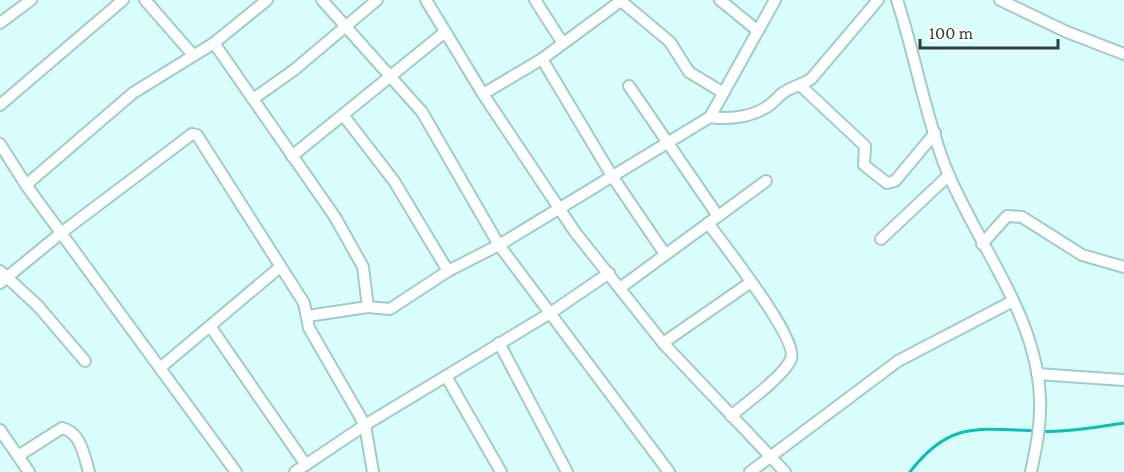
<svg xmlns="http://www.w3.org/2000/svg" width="1124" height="472" font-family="'Crimson Pro',serif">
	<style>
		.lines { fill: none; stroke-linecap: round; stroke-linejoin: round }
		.stream { stroke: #08c0b8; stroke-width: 3 }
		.street-casing { stroke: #a0ccc8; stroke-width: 14 }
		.street { stroke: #fff; stroke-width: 10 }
	</style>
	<rect width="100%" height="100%" fill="#d9fdfa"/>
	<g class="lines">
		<!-- stream -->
		<path class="stream" d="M910,472C950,420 979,429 1037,431C1066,433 1096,427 1124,423"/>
		<defs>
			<g id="street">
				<polyline points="145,0 193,55"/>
				<polyline points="322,0 422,112 499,245 669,472"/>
				<polyline points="426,0 483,94 575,232 663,343 785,472"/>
				<polyline points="535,0 562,42"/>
				<polyline points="720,0 758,31"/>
				<path d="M897,0C915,54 924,112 945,166C975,242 1038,315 1040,400C1041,425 1036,448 1031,472"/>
				<polyline points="1000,0 1067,32 1124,54"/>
				<polyline points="621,1 670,42 689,72 722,92"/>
				<polyline points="0,23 31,0"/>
				<polyline points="214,43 335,217 363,267 368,307 307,316"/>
				<polyline points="542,59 612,176 665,254"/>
				<polyline points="629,86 718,216"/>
				<polyline points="801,86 865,146 864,165 887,183 895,181 935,133"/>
				<polyline points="483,94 542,59 622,0"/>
				<polyline points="253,99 294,70 377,0"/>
				<polyline points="0,105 123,0"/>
				<polyline points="343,115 394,181 448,271 499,245 710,117 775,0"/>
				<path d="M710,117C729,120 756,117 772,103C777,99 780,94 786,91C795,86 803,84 811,79L878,0"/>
				<polyline points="0,144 26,185 236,472"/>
				<polyline points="292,156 445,32"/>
				<polyline points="26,185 133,93 214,43 267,0"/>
				<path d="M708,223C723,244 799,339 791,359C784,376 746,403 731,416"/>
				<polyline points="881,239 949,175"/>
				<polyline points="982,244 1007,216 1022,217 1082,255 1124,267"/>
				<polyline points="0,271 38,306 85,361"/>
				<polyline points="0,283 61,233 192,134 197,135 304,303 309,328 365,425 373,472"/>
				<polyline points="620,288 766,181"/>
				<polyline points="368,307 390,309 448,271"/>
				<polyline points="210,326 306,465"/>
				<polyline points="499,343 567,472"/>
				<polyline points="663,343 751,282"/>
				<polyline points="160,368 280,267"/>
				<polyline points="1037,374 1124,380"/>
				<polyline points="446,376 501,472"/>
				<polyline points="0,430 29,472"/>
				<path d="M18,456L62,428C81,432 84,456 89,472"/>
				<polyline points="295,472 365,425 552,312 609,273"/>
				<polyline points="750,472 898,361 1013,301"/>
			</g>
		</defs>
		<!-- street casing -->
		<use href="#street" class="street-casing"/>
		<!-- street -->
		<use href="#street" class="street"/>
	</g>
	<!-- scale -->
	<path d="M920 39v9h138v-9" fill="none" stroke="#2e413f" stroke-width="3"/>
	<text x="929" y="39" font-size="18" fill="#2e413f" stroke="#ffffff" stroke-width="4.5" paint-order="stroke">100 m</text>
</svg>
